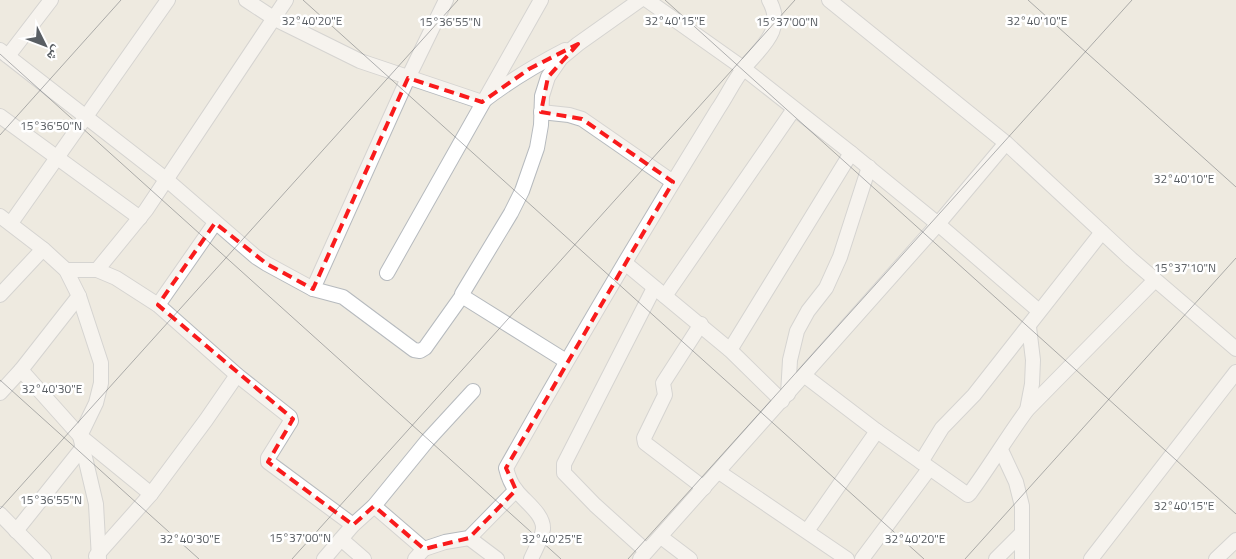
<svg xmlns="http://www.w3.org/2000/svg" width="1236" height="559" font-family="'Titillium Web','Noto Naskh Arabic',sans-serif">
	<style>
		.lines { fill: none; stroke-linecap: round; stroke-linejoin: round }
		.minor-casing { stroke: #b6babe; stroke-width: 16 }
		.minor { stroke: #fff; stroke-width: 14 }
		.marked { fill: none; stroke: #f91b1c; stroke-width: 4; stroke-dasharray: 10 6; stroke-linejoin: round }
		.ticks { fill: none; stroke: #595e63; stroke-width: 1; stroke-opacity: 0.45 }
		.ticks-label { font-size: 12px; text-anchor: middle; fill: #595e63; stroke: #fff; stroke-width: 5; stroke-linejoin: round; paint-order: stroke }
	</style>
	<rect width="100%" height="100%" fill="#eeeae0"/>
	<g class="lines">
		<defs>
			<g id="minor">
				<path d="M246,0L275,19L360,61L482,102C509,81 536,65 565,50"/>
				<polyline points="647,0 743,68 851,153 938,224 1039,311"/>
				<polyline points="829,0 1006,143 1131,259 1236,349"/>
				<polyline points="0,50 167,180 256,257 267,264 313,289 343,297 414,350 420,351 425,348 462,296 462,294 511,213 522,191 537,148 541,125 542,96 548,77 561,58 578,44 640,0"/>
				<polyline points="8,56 51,0"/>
				<polyline points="541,112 569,115 582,119 673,182"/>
				<polyline points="0,116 140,218"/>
				<polyline points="0,216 43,249 66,270 79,296 101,363 101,383 96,403 80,436 96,504 99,559"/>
				<polyline points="11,223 168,0"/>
				<polyline points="625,263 730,350 782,401"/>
				<polyline points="66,270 97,270 116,278 158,305 237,375 290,417 291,421 268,458 268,462 353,525"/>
				<polyline points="97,270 146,210 286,0"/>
				<polyline points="387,273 541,0"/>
				<polyline points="313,289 408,78 446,0"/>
				<polyline points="0,295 43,249"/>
				<polyline points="79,296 21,370 80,436 151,494"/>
				<polyline points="462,296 566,361"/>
				<polyline points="665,296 794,109"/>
				<polyline points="158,305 215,223"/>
				<polyline points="701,324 663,383 665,395 644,438 645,443 704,488"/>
				<polyline points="730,350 851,153"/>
				<path d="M805,376L877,431L968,495L970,493C990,466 1007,437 1027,410L1155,280"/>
				<polyline points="0,393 21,370"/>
				<polyline points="788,394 790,360 797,331 808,311 826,288 840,257 869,167"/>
				<polyline points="1027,410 1032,384 1033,360 1029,327"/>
				<polyline points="1001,450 1016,482 1022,506 1022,559"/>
				<polyline points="921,462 942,428 974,395 1102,232"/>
				<polyline points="719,472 847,559"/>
				<polyline points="374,506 424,549"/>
				<polyline points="0,514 44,559"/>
				<polyline points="16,531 83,447"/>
				<polyline points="807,531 877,431"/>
				<polyline points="661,537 690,559"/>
				<polyline points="469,538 497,559"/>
				<polyline points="341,539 364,559"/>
				<polyline points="646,551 595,505 564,473 564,464 654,288"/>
				<polyline points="96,556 151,494 206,420 237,375"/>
				<polyline points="324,559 353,525 374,506 427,441 473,391"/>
				<polyline points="415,559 424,549 445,542 469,538 516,490"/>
				<path d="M531,559C535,550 542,538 543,529C544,514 524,501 516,490C510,483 508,476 506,468C574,347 645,227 718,109C727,96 734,80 744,68C761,47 786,30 769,0"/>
				<polyline points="640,559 938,224 1006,143"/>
				<polyline points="862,559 929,469"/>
				<polyline points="996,559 1022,533"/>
				<polyline points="1091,559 1236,372"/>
				<polyline points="1216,559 1236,540"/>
			</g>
		</defs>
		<!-- minor casing -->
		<use href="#minor" class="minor-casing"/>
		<!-- minor -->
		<use href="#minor" class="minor"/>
	</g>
	<!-- marked area -->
	<path d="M0 0H1236V559H0ZM578,44L548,77L541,112L582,119L673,182L506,468L516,490L469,538L424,549L374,506L353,525L268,462L293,419L158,305L215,223L267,264L313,289L408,78L482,102L529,69Z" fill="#eeeae0" fill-opacity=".55" fill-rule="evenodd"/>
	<path class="marked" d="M578,44L548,77L541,112L582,119L673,182L506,468L516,490L469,538L424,549L374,506L353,525L268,462L293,419L158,305L215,223L267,264L313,289L408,78L482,102L529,69Z"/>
	<!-- ticks -->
	<path class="ticks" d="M303,0L924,559M665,0L1236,514M1028,0L1236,187M0,54L561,559M0,135L121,0M0,380L199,559M0,509L458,0M292,559L795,0M628,559L1132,0M965,559L1236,258"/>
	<g class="ticks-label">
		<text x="312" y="25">32°40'20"E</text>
		<text x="675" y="25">32°40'15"E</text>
		<text x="1037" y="25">32°40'10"E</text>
		<text x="450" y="26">15°36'55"N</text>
		<text x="787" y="26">15°37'00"N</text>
		<text x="51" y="130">15°36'50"N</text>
		<text x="1184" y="183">32°40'10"E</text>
		<text x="1185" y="272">15°37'10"N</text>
		<text x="52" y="393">32°40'30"E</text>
		<text x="51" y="504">15°36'55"N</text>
		<text x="1184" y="510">32°40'15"E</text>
		<text x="300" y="542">15°37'00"N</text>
		<text x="190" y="543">32°40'30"E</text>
		<text x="552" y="543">32°40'25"E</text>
		<text x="915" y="543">32°40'20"E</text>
	</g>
	<!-- north arrow -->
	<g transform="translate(45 45) rotate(132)" stroke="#ffffff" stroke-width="4" paint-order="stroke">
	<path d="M0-4L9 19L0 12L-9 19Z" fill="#595e63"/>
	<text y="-8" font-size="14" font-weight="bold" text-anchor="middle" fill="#595e63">ش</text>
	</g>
</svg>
